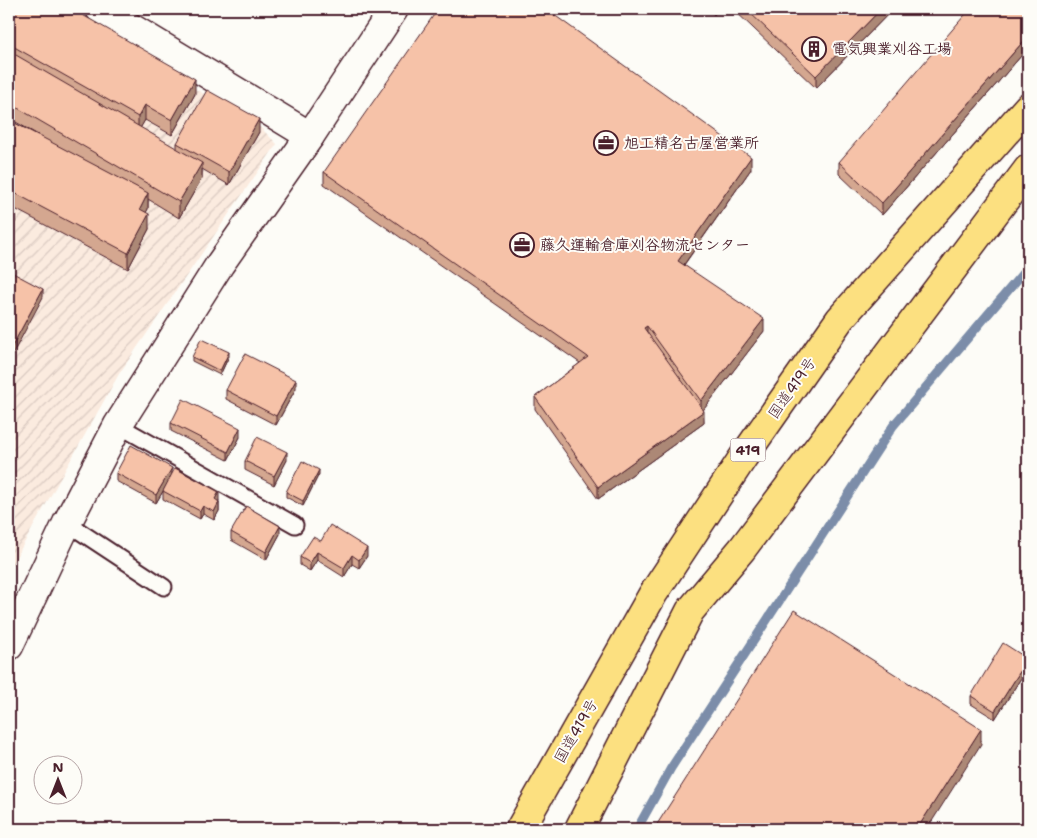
<svg xmlns="http://www.w3.org/2000/svg" width="1037" height="838" font-family="'Shantell Sans','Klee One',sans-serif">
	<style>
		.industrial { fill: url(#industrial-furrows) }
		.lines { fill: none; stroke-linecap: round; stroke-linejoin: round }
		.stream { stroke: #7b8da9; stroke-width: 9 }
		.service-casing { stroke: #4a1f2b; stroke-width: 19 }
		.tertiary-casing { stroke: #4a1f2b; stroke-width: 31 }
		.trunk-casing { stroke: #4a1f2b; stroke-width: 31 }
		.service { stroke: #fdfcf7; stroke-width: 15 }
		.tertiary { stroke: #fdfcf7; stroke-width: 28 }
		.trunk { stroke: #fce080; stroke-width: 28 }
		.wall { fill: #d4a790; stroke: #4a1f2b }
		.shaded-wall { fill: #ac8876; stroke: #4a1f2b }
		.building { fill: #f6c2a8; stroke: #4a1f2b }
		.labels { text-anchor: middle; stroke-width: 4; stroke-linejoin: round; paint-order: stroke }
		.shield { fill: #fdfcf7; stroke: #806168; stroke-width: 1 }
		.shield-label { font-size: 14px; font-weight: bold; fill: #4a1f2b }
		.poi-label { font-size: 15px; font-weight: bold; fill: #4a1f2b; stroke: #fdfcf7; text-anchor: start }
		.street-label { font-size: 15px; fill: #4a1f2b; stroke: #fdfcf7 }
	</style>
	<defs>
		<pattern id="industrial-furrows" width="10" height="10" patternUnits="userSpaceOnUse" patternTransform="scale(1.25)"><rect width="10" height="10" fill="#fbebdf"/><path d="M-1 1l2-2M0 10L10 0M9 11l2-2" fill="none" stroke="#d9c9c0"/></pattern>
	</defs>
	<rect width="100%" height="100%" fill="#fdfcf7"/>
	<filter id="ink" filterUnits="userSpaceOnUse"><feTurbulence type="fractalNoise" baseFrequency=".02" numOctaves="2"/><feDisplacementMap in="SourceGraphic" scale="10" xChannelSelector="R" yChannelSelector="G"/><feConvolveMatrix kernelMatrix="1 2 1 2 8 2 1 2 1" color-interpolation-filters="sRGB"/></filter>
	<g filter="url(#ink)">
		<!-- industrial -->
		<polygon class="industrial" points="9,9 61,9 261,128 277,144 119,374 9,570"/>
		<g class="lines">
			<!-- stream -->
			<polyline class="stream" points="637,829 671,768 893,426 1028,267"/>
			<defs>
				<g id="service">
					<polyline points="118,425 295,525"/>
					<polyline points="67,523 164,587"/>
				</g>
				<g id="tertiary">
					<polyline points="100,9 310,136"/>
					<polyline points="9,646 67,523 118,425 220,264 310,136 394,9"/>
				</g>
				<g id="trunk">
					<polyline points="520,829 653,594 744,456 840,319 1028,107"/>
					<polyline points="579,829 690,611 742,549 1028,169"/>
				</g>
			</defs>
			<!-- service casing -->
			<use href="#service" class="service-casing"/>
			<!-- tertiary casing -->
			<use href="#tertiary" class="tertiary-casing"/>
			<!-- trunk casing -->
			<use href="#trunk" class="trunk-casing"/>
			<!-- service -->
			<use href="#service" class="service"/>
			<!-- tertiary -->
			<use href="#tertiary" class="tertiary"/>
			<!-- trunk -->
			<use href="#trunk" class="trunk"/>
		</g>
		<!-- wall -->
		<g class="wall">
			<polygon points="9,9 195,94 172,135 145,120 140,128 177,149 177,143 259,132 229,185 202,169 202,178 179,218 148,199 148,209 146,212 149,229 128,269 15,209 15,222 9,234 9,120 38,135 9,118"/>
			<polygon points="708,9 720,9 714,15"/>
			<polygon points="733,9 893,9 816,88"/>
			<polygon points="1028,9 1028,48 882,215 839,174 839,162"/>
			<polygon points="751,169 684,265 764,331 703,410 704,423 598,499 535,409 535,397 580,363 324,184 324,172"/>
			<polygon points="229,356 220,375 192,361 192,357"/>
			<polygon points="296,388 276,425 226,399 226,390"/>
			<polygon points="171,423 240,437 228,460 171,431"/>
			<polygon points="287,460 274,485 245,470 245,461"/>
			<polygon points="116,473 172,474 219,500 219,511 214,520 203,514 200,519 163,499 163,491 156,503 116,481"/>
			<polygon points="319,474 303,506 286,497 286,492"/>
			<polygon points="231,532 280,534 266,560 231,540"/>
			<polygon points="321,541 367,556 359,568 352,564 344,577 317,560 310,571 300,565 300,557"/>
			<polygon points="1028,667 995,719 971,704 971,696"/>
		</g>
		<!-- shaded-wall -->
		<g class="shaded-wall">
			<polygon points="714,9 720,9 714,15"/>
			<polygon points="881,9 893,9 816,88 816,76"/>
			<polygon points="1028,36 1028,48 882,215 882,203"/>
			<polygon points="195,79 195,94 172,135 172,120"/>
			<polygon points="145,105 145,120 138,132 138,117"/>
			<polygon points="259,119 259,132 229,185 229,172"/>
			<polygon points="751,157 751,169 678,273 678,261"/>
			<polygon points="202,163 202,178 179,218 179,202"/>
			<polygon points="148,193 148,209 140,224 140,209"/>
			<polygon points="15,207 15,222 9,234 9,219"/>
			<polygon points="149,214 149,229 128,269 128,253"/>
			<polygon points="43,289 43,297 9,361 9,352"/>
			<polygon points="764,319 764,331 701,413 701,401"/>
			<polygon points="647,326 647,338 644,328"/>
			<polygon points="229,352 229,356 220,375 220,371"/>
			<polygon points="296,380 296,388 276,425 276,416"/>
			<polygon points="704,411 704,423 598,499 598,487"/>
			<polygon points="240,428 240,437 228,460 228,452"/>
			<polygon points="287,452 287,460 274,485 274,476"/>
			<polygon points="172,468 172,476 156,503 156,495"/>
			<polygon points="319,470 319,474 303,506 303,501"/>
			<polygon points="219,492 219,500 215,508 215,499"/>
			<polygon points="219,502 219,511 214,520 214,512"/>
			<polygon points="203,506 203,514 200,519 200,511"/>
			<polygon points="280,526 280,534 266,560 266,552"/>
			<polygon points="367,548 367,556 359,568 359,560"/>
			<polygon points="317,552 317,560 310,571 310,563"/>
			<polygon points="352,555 352,564 344,577 344,568"/>
			<polygon points="1028,659 1028,667 995,719 995,711"/>
			<polygon points="981,729 981,744 927,829 917,829"/>
		</g>
		<!-- building -->
		<g class="building">
			<polygon points="9,9 72,9 195,79 172,120 145,105 138,117 9,44"/>
			<polygon points="438,9 546,9 751,157 678,261 764,319 701,401 647,326 644,328 704,411 598,487 535,397 588,357 324,172"/>
			<polygon points="746,9 881,9 816,76"/>
			<polygon points="970,9 1028,9 1028,36 882,203 839,162"/>
			<polygon points="9,51 202,163 179,202 9,103"/>
			<polygon points="207,90 259,119 229,172 177,143"/>
			<polygon points="9,120 148,193 140,209 149,214 128,253 9,190"/>
			<polygon points="9,203 15,207 9,219"/>
			<polygon points="11,272 43,289 9,352 9,275"/>
			<polygon points="201,339 229,352 220,371 192,357"/>
			<polygon points="245,354 296,380 276,416 226,390"/>
			<polygon points="183,399 240,428 228,452 171,423"/>
			<polygon points="257,437 287,452 274,476 245,461"/>
			<polygon points="131,445 172,468 156,495 116,473"/>
			<polygon points="302,461 319,470 303,501 286,492"/>
			<polygon points="175,468 219,492 215,499 219,502 214,512 203,506 200,511 163,491"/>
			<polygon points="246,506 280,526 266,552 231,532"/>
			<polygon points="330,525 367,548 359,560 352,555 344,568 317,552 310,563 300,557 313,537 321,541"/>
			<polygon points="794,610 981,729 917,829 654,829"/>
			<polygon points="1003,643 1028,659 995,711 971,696"/>
		</g>
	</g>
	<!-- icons -->
	<defs>
		<symbol id="building-ring" viewBox="-11 -11 22 22"><circle r="9.5" fill="#fdfcf7" stroke="#4a1f2b" stroke-width="1.5"/><path d="M-4-6H4V6H1V3H-1V6H-4ZM-2.5-4.3h1.7v1.8h-1.7ZM.8-4.3h1.7v1.8H.8ZM-2.5-1h1.7V.8h-1.7ZM.8-1h1.7V.8H.8Z" fill="#4a1f2b"/></symbol>
		<symbol id="office-ring" viewBox="-11 -11 22 22"><circle r="9.5" fill="#fdfcf7" stroke="#4a1f2b" stroke-width="1.5"/><path d="M-6-3h4V-5.5h4V-3h4V5H-6ZM-1-4.5V-3h2v-1.5ZM-6 0V1H6V0Z" fill="#4a1f2b"/></symbol>
	</defs>
	<g fill-rule="evenodd">
		<use href="#building-ring" x="800" y="35" width="28" height="28"/>
		<use href="#office-ring" x="592" y="129" width="28" height="28"/>
		<use href="#office-ring" x="508" y="231" width="28" height="28"/>
	</g>
	<g class="labels">
		<!-- shield labels -->
		<rect class="shield" x="730.5" y="438.5" width="35" height="23" rx="4"/>
		<g class="shield-label">
			<text x="748" y="455">419</text>
		</g>
		<!-- poi labels -->
		<g class="poi-label">
			<text x="832" y="54">電気興業刈谷工場</text>
			<text x="624" y="148">旭工精名古屋営業所</text>
			<text x="540" y="250">藤久運輸倉庫刈谷物流センター</text>
		</g>
		<!-- street labels -->
		<g class="street-label">
			<text transform="translate(792 388) rotate(-55)" y="5">国道419号</text>
			<text transform="translate(576 731) rotate(-60)" y="5">国道419号</text>
		</g>
	</g>
	<!-- margin -->
	<rect width="1037" height="838" fill="none" stroke="#fdfcf7" stroke-width="30"/>
	<rect x="15" y="15" width="1007" height="808" fill="none" stroke="#4a1f2b" stroke-width="2" filter="url(#ink)"/>
	<!-- north arrow -->
	<g transform="translate(58 780)"><circle r="24" fill="#fdfcf7" stroke="#b5a4a5"/>
	<path d="M0-4L9 19L0 12L-9 19Z" fill="#4a1f2b"/>
	<text y="-8" font-size="14" font-weight="bold" text-anchor="middle" fill="#4a1f2b">N</text>
	</g>
</svg>
